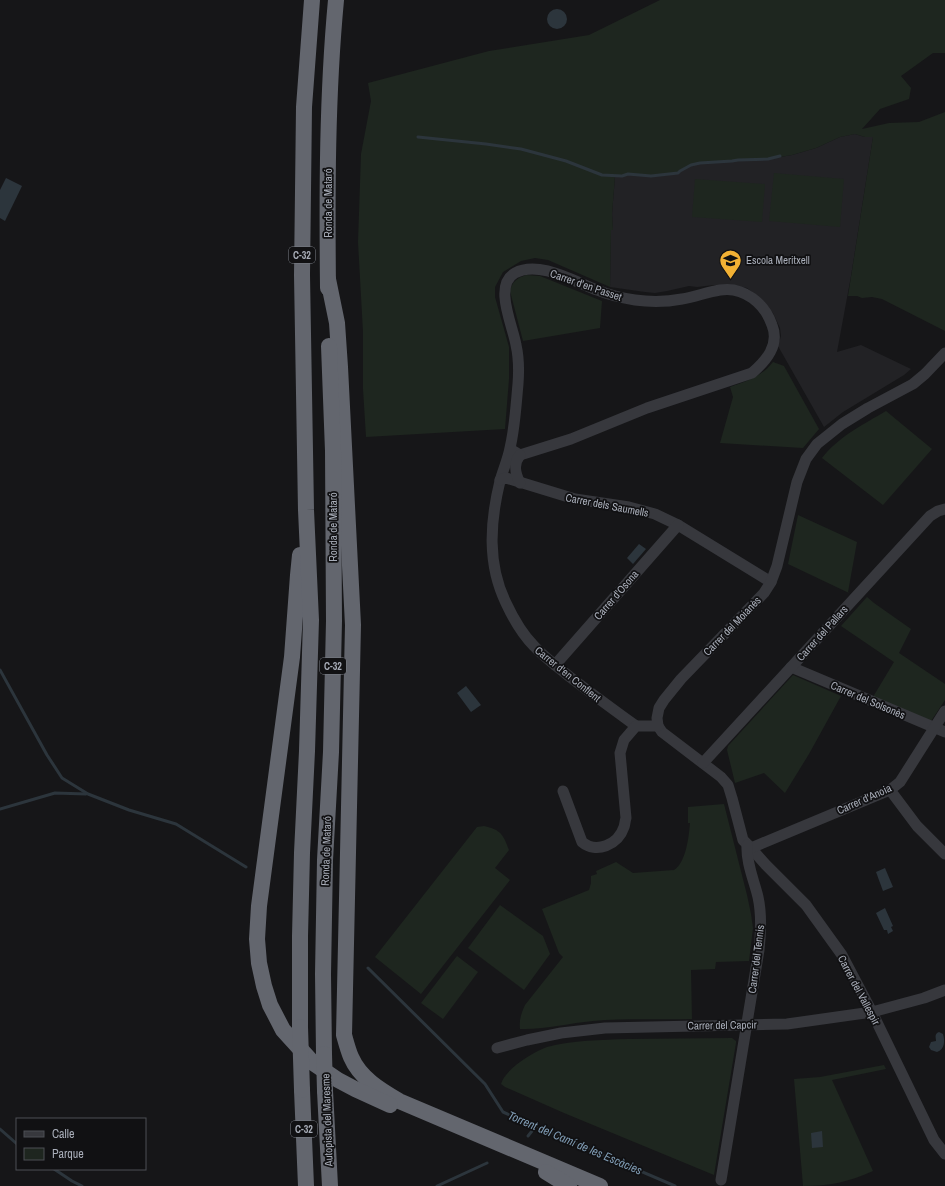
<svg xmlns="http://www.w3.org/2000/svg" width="945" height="1186" font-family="'Archivo Narrow',sans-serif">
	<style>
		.built { fill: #222225 }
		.green { fill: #1e261f }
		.water { fill: #2c353c }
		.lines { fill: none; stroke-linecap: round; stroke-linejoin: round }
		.stream { stroke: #2c353c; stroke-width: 3 }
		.minor { stroke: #37383d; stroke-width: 11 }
		.highway { stroke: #63666e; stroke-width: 16 }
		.highway-bridge { stroke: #63666e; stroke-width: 16 }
		.labels { text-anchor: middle; stroke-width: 3.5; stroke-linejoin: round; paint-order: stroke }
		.shield { fill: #111113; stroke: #7b7e86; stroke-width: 1 }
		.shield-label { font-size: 10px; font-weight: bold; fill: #a8adb8 }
		.street-label { font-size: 11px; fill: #a8adb8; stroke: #111113 }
		.poi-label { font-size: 11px; fill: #a8adb8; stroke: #111113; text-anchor: start }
		.water-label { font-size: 12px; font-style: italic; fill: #7f9bb3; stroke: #111113 }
	</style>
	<rect width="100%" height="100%" fill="#161618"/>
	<!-- built -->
	<polygon class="built" points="855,134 865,137 873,137 851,276 837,352 861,345 911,369 904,375 843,412 824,427 778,346 781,336 780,328 773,313 761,299 747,288 735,285 714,285 697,287 689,286 667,291 655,293 645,292 610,287 611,229 613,230 612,214 615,176 628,174 644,175 680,171 691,165 700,163 732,161 738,160 768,159 792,155 816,148 840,137"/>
	<!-- green -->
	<g class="green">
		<path d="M660,0H945V53H933L901,76L911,88L909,99L880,109L862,129L889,123L919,122L945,112V331L882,299L872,297L862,298L857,296H848L873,137H865L855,134L840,137L816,148L792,155L768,159L738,160L732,161L700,163L691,165L680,170L678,173C669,175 659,176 650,176C638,176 626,173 615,176L612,214L613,230H611L610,287L548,260L535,258L521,261L503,272L495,287V297L509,347V379L505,429L366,437L363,389V332L358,242L361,154L371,101L368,83L489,51L589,35Z"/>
		<polygon points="774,173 844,179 840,227 769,221"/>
		<polygon points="695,179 765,184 762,222 692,217"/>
		<path d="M526,275L540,276L602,301L600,328L523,341L510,291C512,281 518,278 526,275Z"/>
		<path d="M773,362L784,366L819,429L803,448L720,443L733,397L730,387C747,381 761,377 773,362Z"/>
		<path d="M886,411L932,449L883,505L822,458C838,437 864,424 886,411Z"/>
		<polygon points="798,515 857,542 848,592 849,593 788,564"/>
		<polygon points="867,597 874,603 911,629 899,653 945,684 945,700 931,721 873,697 894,662 841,626"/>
		<polygon points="793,675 841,696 809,754 785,793 764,773 735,783 727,750 728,746"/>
		<path d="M724,804L747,895L751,914L753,928L749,961L716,962L715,969L691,970L692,1019C659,1020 626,1018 593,1021C569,1023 544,1030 520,1029C519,1020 521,1014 525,1005L563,957L559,953L542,909L589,890L591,883V876L597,874L596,871L616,862L633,873L674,870C686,863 689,836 690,823H688V807Z"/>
		<path d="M484,826C501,830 503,834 509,850L495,868L510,880L421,994L375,957L477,827Z"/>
		<polygon points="500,905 543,936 550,954 524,990 468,948"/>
		<polygon points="457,956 478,972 443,1019 421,1003"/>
		<path d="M732,1038L736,1041V1043L714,1175L564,1113L505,1087L501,1084C505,1069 533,1052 547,1047C572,1040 602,1040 628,1039C663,1039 697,1038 732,1038Z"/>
		<path d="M884,1065L886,1069L832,1080L873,1171C849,1182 829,1186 803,1186L794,1079L820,1077Z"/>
	</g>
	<!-- water -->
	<g class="water">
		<circle cx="557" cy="19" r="10"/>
		<polygon points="6,178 22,186 5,221 0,218 0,190"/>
		<polygon points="639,544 646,549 633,564 627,558"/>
		<polygon points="466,686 481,705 471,712 457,693"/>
		<polygon points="885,868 893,887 883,891 876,872"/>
		<polygon points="885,908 893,926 891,927 893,931 888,934 887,930 884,930 876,913"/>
		<path d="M939,1032L943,1034C945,1041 945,1049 937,1052L931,1050L929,1047L931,1042L936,1041C936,1037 934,1034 939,1032Z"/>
		<polygon points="822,1131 823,1147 812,1148 811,1133"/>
	</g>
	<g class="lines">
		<!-- stream -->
		<g class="stream">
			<polyline points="418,137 486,144 521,149 566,161 602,175 622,176 628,174 651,176 678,173 680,171 691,165 700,163 732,161 738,160 768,159 780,156"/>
			<polyline points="0,670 47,755 62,778 88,794 129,810 176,824 246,867"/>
			<polyline points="0,809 55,793 86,794"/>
			<polyline points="368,968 485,1084 503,1112 675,1186"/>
			<polyline points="0,1129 17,1144"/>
			<polyline points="528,1136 536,1126"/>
			<polyline points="54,1169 72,1181 82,1186"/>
			<polyline points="437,1186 487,1163"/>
		</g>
		<!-- minor -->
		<g class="minor">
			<path d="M510,449L520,455L571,439L647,408L752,373C766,361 780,345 772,325C765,304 744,286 720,290C707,292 695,297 682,299C666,302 650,302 635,300C622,298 609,295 597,290C575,282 539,260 515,273C493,285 513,326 516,345C519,358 519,371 518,384C516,405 515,427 510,448C508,459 503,470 500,481C490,522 487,564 506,603C513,618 522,634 534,646C545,658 558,667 570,677C592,694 614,710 636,726"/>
			<polyline points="500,480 506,478 575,499 629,507 655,514 678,525 771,582"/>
			<path d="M520,483C515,473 513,464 520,455"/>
			<polyline points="555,665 678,525"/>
			<polyline points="791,667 945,732"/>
			<polyline points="658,726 662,732 721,777 728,785 732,798 743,840 751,848 766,865 806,905 842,955 872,1012 934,1140 945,1154"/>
			<polyline points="703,763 930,516 938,511 945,509"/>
			<polyline points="890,790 917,826 945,854"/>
			<path d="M563,791L582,842C596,854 618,845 624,827C625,824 625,821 626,818L620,753L624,740L636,726H658L657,718L659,708L664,700L681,679L764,593L771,582L777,566L797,482L806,459L817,444L842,424L868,408L913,384L925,374L945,353"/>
			<polyline points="751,848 890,790 900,782 945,711"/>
			<polyline points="497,1048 527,1040 561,1033 605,1028 787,1024 872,1012 924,998 945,990"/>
			<path d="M721,1180L759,950C761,932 762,915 758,897C754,880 746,863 747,845"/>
		</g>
		<!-- highway -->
		<g class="highway">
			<path d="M328,279L337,323L340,367L353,625L344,1035C346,1042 348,1050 351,1057C360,1078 380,1090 399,1101L600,1186"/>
			<path d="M328,288C327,192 327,96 336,0"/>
			<polyline points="300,555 298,575 292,657 259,906 257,939 259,963 264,986 270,1005 283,1030 313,1063 338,1080 355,1089 390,1105"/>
			<polyline points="300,1027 300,936 302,853 307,751 311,620 306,510 302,275 304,107 312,0"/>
			<polyline points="324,1054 323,974 325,860 331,752 334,621 333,451 329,346"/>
			<polyline points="302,1090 306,1186"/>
			<polyline points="325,1091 330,1186"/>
			<polyline points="546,1172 569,1186"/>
		</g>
		<!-- highway-bridge -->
		<g class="highway-bridge">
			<polyline points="300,1027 302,1090"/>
			<polyline points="324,1054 325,1091"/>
		</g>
	</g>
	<!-- icons -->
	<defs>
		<symbol id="school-pin" viewBox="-11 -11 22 30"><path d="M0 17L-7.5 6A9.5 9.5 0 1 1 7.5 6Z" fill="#f2b134" stroke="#111113"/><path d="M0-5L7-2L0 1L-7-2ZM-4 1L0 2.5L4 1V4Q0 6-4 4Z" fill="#111"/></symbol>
	</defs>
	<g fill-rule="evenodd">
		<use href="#school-pin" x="718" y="248" width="25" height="34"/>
	</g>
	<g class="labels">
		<!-- shield labels -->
		<g class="shield">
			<rect x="289" y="247" width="26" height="16" rx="3"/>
			<rect x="320" y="658" width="26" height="16" rx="3"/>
			<rect x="291" y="1121" width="26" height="16" rx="3"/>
		</g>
		<g class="shield-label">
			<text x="302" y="259">C-32</text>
			<text x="333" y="670">C-32</text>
			<text x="304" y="1133">C-32</text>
		</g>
		<!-- street labels -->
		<g class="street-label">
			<text transform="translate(328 203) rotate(-90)" y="4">Ronda de Mataró</text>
			<text transform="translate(586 285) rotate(19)" y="4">Carrer d'en Passet</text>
			<text transform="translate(607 505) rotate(11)" y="4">Carrer dels Saumells</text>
			<text transform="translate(333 527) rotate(-90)" y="4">Ronda de Mataró</text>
			<text transform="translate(616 595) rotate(-49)" y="4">Carrer d'Osona</text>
			<text transform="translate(732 626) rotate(-46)" y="4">Carrer del Moianès</text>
			<text transform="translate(822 633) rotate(-48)" y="4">Carrer del Pallars</text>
			<text transform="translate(568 674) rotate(39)" y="4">Carrer d'en Conflent</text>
			<text transform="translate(868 700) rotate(23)" y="4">Carrer del Solsonès</text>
			<text transform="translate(864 799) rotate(-24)" y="4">Carrer d'Anoia</text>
			<text transform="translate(326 851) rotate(-88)" y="4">Ronda de Mataró</text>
			<text transform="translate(756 959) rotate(-83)" y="4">Carrer del Tennis</text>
			<text transform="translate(859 990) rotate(62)" y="4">Carrer del Vallespir</text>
			<text transform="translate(722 1025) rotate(-1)" y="4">Carrer del Capcir</text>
			<text transform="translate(327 1120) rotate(-92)" y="4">Autopista del Maresme</text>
		</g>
		<!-- poi labels -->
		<g class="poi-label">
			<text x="746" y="264">Escola Meritxell</text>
		</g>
		<!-- water labels -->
		<g class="water-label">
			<text transform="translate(575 1143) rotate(23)" y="4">Torrent del Camí de les Escàcies</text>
		</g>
	</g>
	<!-- legend -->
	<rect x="16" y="1118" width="130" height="52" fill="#111113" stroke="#4d4f55"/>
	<rect x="24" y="1131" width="20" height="6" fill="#37383d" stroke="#4d4f55"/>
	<text x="52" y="1138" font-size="12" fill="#a8adb8">Calle</text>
	<rect x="24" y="1148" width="20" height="12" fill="#1e261f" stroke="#4d4f55"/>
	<text x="52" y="1158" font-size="12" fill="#a8adb8">Parque</text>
</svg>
